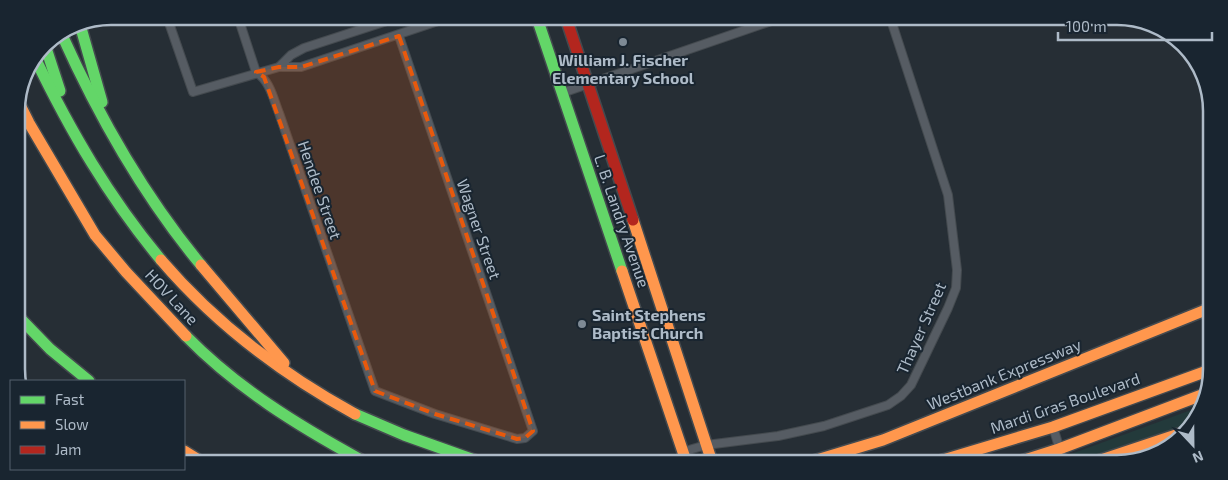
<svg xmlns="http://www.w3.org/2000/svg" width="1228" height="480" font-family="'Exo 2',sans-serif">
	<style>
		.green { fill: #233a3b }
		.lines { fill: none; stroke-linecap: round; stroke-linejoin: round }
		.street-casing { stroke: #444a4f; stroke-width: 10 }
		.fast-casing { stroke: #444a4f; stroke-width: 14 }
		.slow-casing { stroke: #444a4f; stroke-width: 14 }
		.jam-casing { stroke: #444a4f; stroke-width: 14 }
		.street { stroke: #565c63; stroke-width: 8 }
		.fast { stroke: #63d668; stroke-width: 11 }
		.slow { stroke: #ff974d; stroke-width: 11 }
		.jam { stroke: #b3261e; stroke-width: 11 }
		.marked { fill: #e8590c; fill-opacity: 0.2; stroke: #e8590c; stroke-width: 4; stroke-dasharray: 10 6; stroke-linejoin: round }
		.poi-dot { fill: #7e8a95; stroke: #192530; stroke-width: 2 }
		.labels { text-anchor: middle; stroke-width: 4; stroke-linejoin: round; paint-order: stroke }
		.poi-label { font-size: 16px; font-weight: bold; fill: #aebbc8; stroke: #192530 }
		.street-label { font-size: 16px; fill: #aebbc8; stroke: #192530 }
		.rim { fill: none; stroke: #aebbc8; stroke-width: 2.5 }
	</style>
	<rect width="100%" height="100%" fill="#262e35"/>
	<!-- green -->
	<polygon class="green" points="1202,406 1174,444 1123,464 1074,463 1071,454"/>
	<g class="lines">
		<defs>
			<g id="street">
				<polyline points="167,17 193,92 279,67 301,67 447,18"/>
				<path d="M238,17L256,72C270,81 273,98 279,113L375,391L435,414L517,439L525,438L533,431L399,36"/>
				<polyline points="279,67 291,55 304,48 396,18"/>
				<polyline points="562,93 774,20"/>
				<polyline points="1053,427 1064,463"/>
				<polyline points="682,452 706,445 778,436 824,426 888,405 901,396 911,385 948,308 956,288 957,270 948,195 891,20"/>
			</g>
			<g id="fast">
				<polyline points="537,18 622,271"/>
				<polyline points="81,28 102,102"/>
				<path d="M62,35C99,117 143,195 201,265"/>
				<polyline points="45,45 60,91"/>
				<path d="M35,58C71,132 108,196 161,260"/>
				<polyline points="18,316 50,349 89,381"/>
				<path d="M186,336C237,388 297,425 361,460"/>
				<polyline points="355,414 404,435 477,461"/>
			</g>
			<g id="slow">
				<polyline points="18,101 29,123 95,235 126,272 186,336"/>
				<polyline points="633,220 712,462"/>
				<path d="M161,260C215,323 282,374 355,414"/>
				<polyline points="201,265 284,363"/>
				<polyline points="622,271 686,461"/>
				<polyline points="184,451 197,459"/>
				<polyline points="810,462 883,440 1208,309"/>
				<polyline points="933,463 1053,427 1207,371"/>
				<polyline points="1015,463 1059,449 1207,393"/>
				<polyline points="1092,463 1182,433"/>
			</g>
			<polyline id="jam" points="566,18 633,220"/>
		</defs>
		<!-- street casing -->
		<use href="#street" class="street-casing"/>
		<!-- fast casing -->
		<use href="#fast" class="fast-casing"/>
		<!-- slow casing -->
		<use href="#slow" class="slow-casing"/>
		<!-- jam casing -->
		<use href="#jam" class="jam-casing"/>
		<!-- street -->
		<use href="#street" class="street"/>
		<!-- fast -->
		<use href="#fast" class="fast"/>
		<!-- slow -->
		<use href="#slow" class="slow"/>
		<!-- jam -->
		<use href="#jam" class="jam"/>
	</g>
	<!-- marked area -->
	<path class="marked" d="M399,36L533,431L525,438L517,439L435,414L375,391L264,77L256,72L279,67H301Z"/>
	<!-- markers -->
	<g class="poi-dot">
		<circle cx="623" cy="42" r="5"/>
		<circle cx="582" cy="324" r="5"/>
	</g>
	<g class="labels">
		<!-- poi labels -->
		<g class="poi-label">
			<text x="623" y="66">William J. Fischer<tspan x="623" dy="18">Elementary School</tspan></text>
			<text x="592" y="321" text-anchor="start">Saint Stephens<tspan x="592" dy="18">Baptist Church</tspan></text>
		</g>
		<!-- street labels -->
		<g class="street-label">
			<text transform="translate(320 190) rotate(71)" y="6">Hendee Street</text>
			<text transform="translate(622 221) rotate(71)" y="6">L. B. Landry Avenue</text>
			<text transform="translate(479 229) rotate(71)" y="6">Wagner Street</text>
			<text transform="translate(172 297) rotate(47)" y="6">HOV Lane</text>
			<text transform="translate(921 328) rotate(-66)" y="6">Thayer Street</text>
			<text transform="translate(1004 374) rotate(-22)" y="6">Westbank Expressway</text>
			<text transform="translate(1065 403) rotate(-19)" y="6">Mardi Gras Boulevard</text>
		</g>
	</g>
	<!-- crop -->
	<path d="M0 0H1228V480H0ZM111 25H1117A86 86 0 0 1 1203 111V369A86 86 0 0 1 1117 455H111A86 86 0 0 1 25 369V111A86 86 0 0 1 111 25Z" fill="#192530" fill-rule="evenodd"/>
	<path class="rim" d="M111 25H1117A86 86 0 0 1 1203 111V369A86 86 0 0 1 1117 455H111A86 86 0 0 1 25 369V111A86 86 0 0 1 111 25Z"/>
	<!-- legend -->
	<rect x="10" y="380" width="175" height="90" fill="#192530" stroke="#55616d"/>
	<rect x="20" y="396" width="25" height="8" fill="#63d668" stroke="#55616d"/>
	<text x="55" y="405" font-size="15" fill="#aebbc8">Fast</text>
	<rect x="20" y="421" width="25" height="8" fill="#ff974d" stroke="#55616d"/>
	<text x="55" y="430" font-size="15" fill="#aebbc8">Slow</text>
	<rect x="20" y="446" width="25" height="8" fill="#b3261e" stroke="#55616d"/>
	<text x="55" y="455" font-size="15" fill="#aebbc8">Jam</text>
	<!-- north arrow -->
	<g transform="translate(1193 445) rotate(158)" stroke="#192530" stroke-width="4" paint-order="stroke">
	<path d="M0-4L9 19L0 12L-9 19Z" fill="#aebbc8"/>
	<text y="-8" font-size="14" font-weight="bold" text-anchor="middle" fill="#aebbc8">N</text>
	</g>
	<!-- scale -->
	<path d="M1058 32v8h154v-8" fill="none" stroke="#aebbc8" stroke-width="2.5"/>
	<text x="1066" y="32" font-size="15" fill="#aebbc8" stroke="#192530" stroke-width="4" paint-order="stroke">100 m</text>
</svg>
